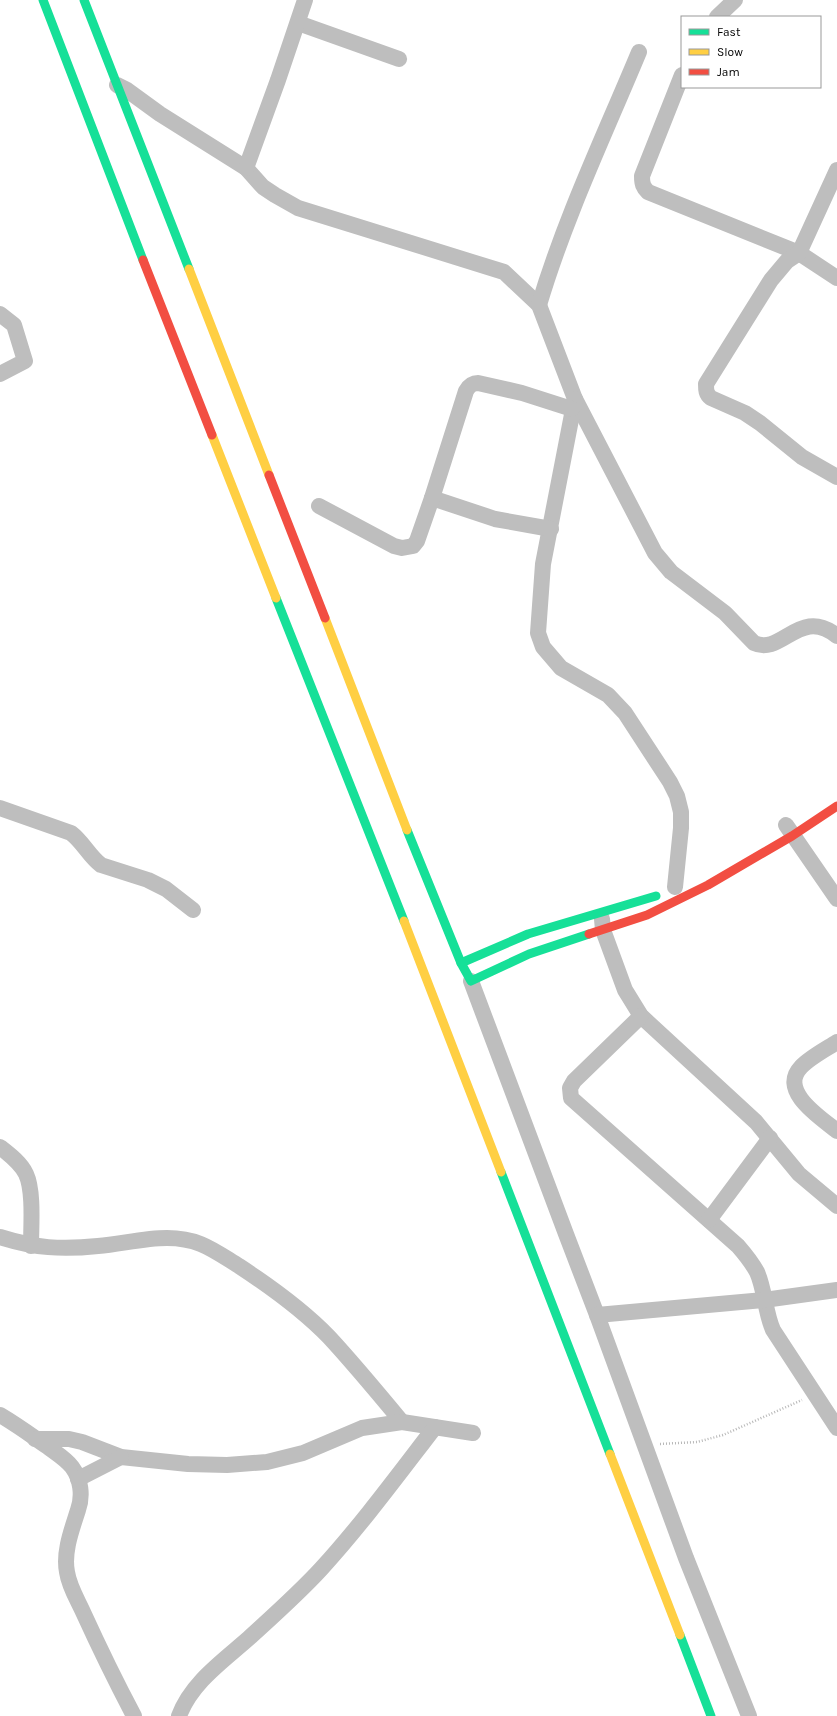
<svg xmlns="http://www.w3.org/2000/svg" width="837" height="1716" font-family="Karla,sans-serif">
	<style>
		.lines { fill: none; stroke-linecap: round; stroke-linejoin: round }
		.path { stroke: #b8b8b8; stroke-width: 2.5; stroke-dasharray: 1 2; stroke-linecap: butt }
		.street { stroke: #bebebe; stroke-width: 16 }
		.fast { stroke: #16e098; stroke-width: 9 }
		.slow { stroke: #ffcf43; stroke-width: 9 }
		.jam { stroke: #f24e42; stroke-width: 9 }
	</style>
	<rect width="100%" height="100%" fill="#fff"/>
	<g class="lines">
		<!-- path -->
		<polyline class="path" points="660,1444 697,1442 723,1435 802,1400"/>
		<!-- street -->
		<g class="street">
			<polyline points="717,17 735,0"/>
			<polyline points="298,23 399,59"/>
			<path d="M682,75L642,176C642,184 643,187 648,192L799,253L837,278"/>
			<path d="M117,85L127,90L160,114L246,168L263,187L275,195L298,208L504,272L539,305L575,399L655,553L671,572L725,613L754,643C782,656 800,606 837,636"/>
			<polyline points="246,168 278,80 305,0"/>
			<path d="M837,170L799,253L787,261L771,280L706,384C706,390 706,394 711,398L745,413L760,423L802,457L837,477"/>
			<path d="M539,305C565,218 604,136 639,52"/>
			<polyline points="0,314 14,325 25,361 0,374"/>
			<polyline points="575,399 543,564 538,633 543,647 561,668 608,695 625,713 670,782 677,796 681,812 681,828 675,887"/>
			<polyline points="432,498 495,519 551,529"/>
			<path d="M319,506L394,546L402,548L413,546L417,541L432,498L466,391C469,386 472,383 478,383L522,393L572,409"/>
			<path d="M0,808L71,833C83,842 89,856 101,865L148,880L166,889L193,910"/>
			<polyline points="786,825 837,899"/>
			<polyline points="602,919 603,930 625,990 641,1016 756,1122 799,1174 837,1206"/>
			<polyline points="471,981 566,1234 597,1315 686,1558 749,1716"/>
			<path d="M641,1016L574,1081L570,1088L571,1098L738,1246C745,1254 752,1263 757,1272C765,1290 765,1312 773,1330L837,1428"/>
			<path d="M837,1042C826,1049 809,1058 801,1067C778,1091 821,1118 837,1131"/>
			<path d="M0,1147C9,1154 21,1163 26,1174C34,1191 31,1227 31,1246"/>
			<polyline points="709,1220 770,1138"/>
			<path d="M0,1237C35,1248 61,1250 98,1246C121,1244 144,1238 167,1238C199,1238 213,1250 239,1266C271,1287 302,1309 329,1337C354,1364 378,1393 402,1422"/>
			<polyline points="597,1315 764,1300 837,1290"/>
			<path d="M0,1415C17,1425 32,1436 48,1447C56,1453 66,1459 72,1467C81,1479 83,1496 78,1510C72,1529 63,1552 67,1572C69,1586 77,1599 83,1612C99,1647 116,1682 134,1716"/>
			<polyline points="35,1439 69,1439 82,1442 121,1457 188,1464 227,1465 267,1462 303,1453 362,1428 402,1422 473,1433"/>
			<polyline points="78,1479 121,1457"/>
			<path d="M179,1716C191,1683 223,1661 249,1638C273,1616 299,1593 321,1569C362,1524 398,1475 435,1427"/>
		</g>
		<!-- fast -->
		<g class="fast">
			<polyline points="43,0 143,260"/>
			<polyline points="84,0 189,269"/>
			<polyline points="276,598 404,921"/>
			<polyline points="407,830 461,963 471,981 529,954 589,934"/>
			<polyline points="461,963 528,934 656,896"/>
			<polyline points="501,1172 610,1454"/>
			<polyline points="680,1635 711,1716"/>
		</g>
		<!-- slow -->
		<g class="slow">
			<polyline points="189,269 269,475"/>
			<polyline points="212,435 276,598"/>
			<polyline points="325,618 407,830"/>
			<polyline points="404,921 501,1172"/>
			<polyline points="610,1454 680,1635"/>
		</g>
		<!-- jam -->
		<g class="jam">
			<polyline points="143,260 212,435"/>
			<polyline points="269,475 325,618"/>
			<polyline points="589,934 647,915 708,885 792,836 837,806"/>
		</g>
	</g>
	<!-- legend -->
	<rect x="681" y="16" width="140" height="72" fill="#ffffff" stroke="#999999"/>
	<rect x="689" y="29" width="20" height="6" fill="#16e098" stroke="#999999"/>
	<text x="717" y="36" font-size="12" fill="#000000">Fast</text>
	<rect x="689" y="49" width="20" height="6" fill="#ffcf43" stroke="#999999"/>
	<text x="717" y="56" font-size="12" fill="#000000">Slow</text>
	<rect x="689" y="69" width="20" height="6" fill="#f24e42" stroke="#999999"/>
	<text x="717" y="76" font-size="12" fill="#000000">Jam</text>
</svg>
